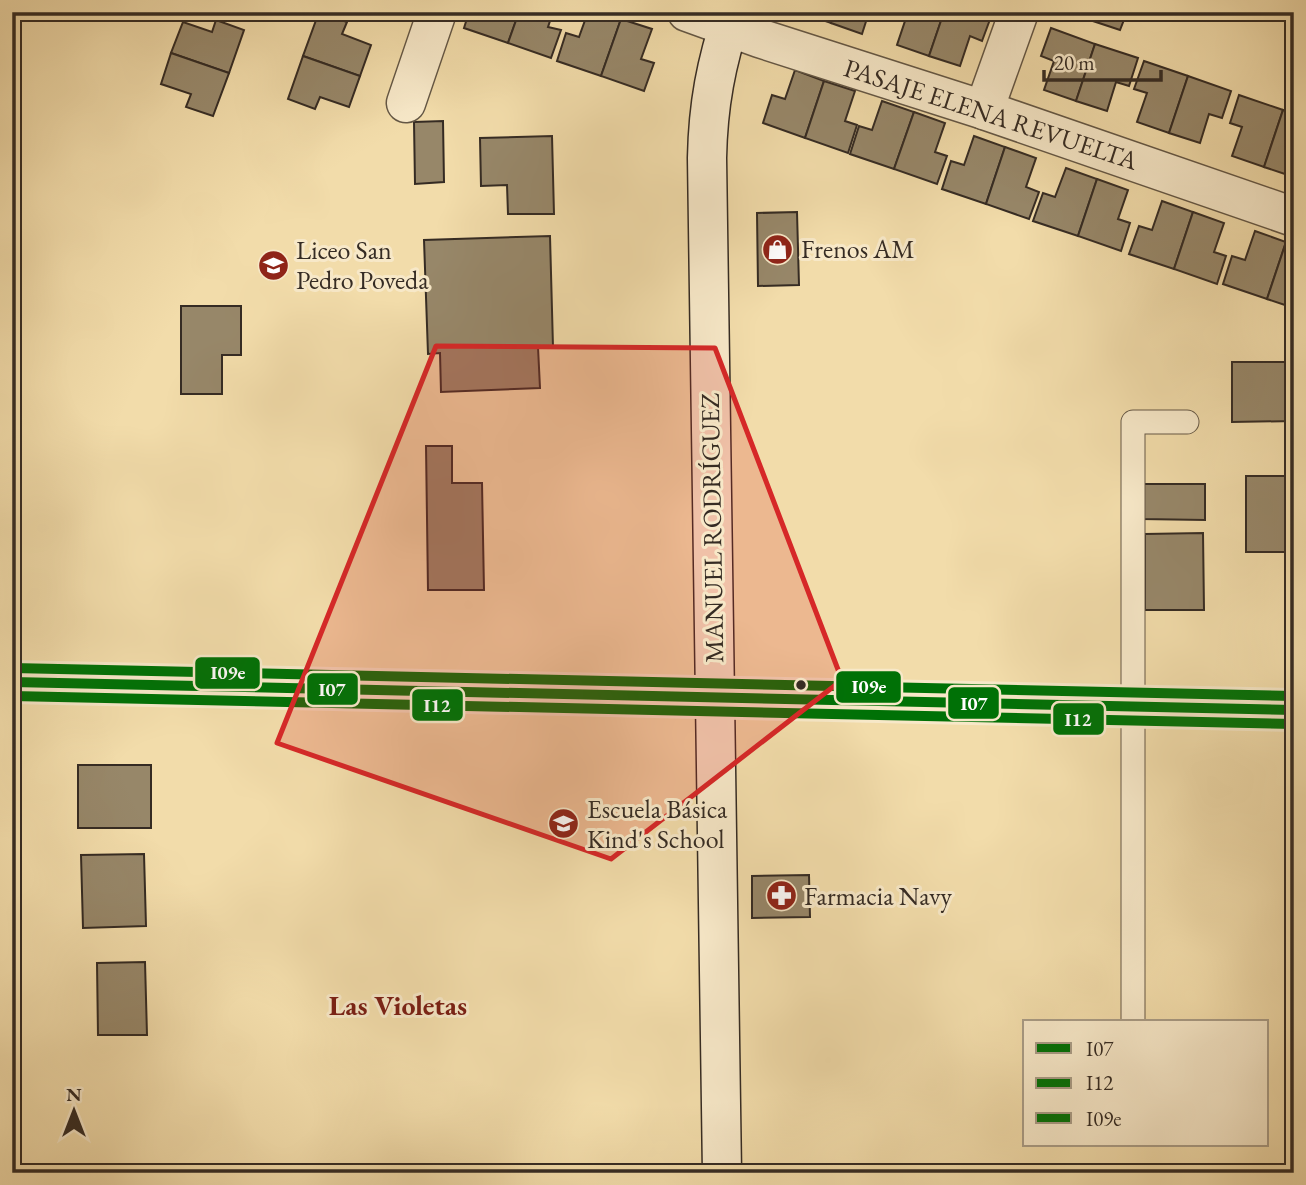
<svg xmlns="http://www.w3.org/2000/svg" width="1306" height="1185" font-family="'EB Garamond',serif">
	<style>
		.building { fill: #978769; stroke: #352b23; stroke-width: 2 }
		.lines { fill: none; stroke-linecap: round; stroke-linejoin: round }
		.lane-casing { stroke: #645745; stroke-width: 25 }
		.street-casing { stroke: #645745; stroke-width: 41 }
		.secondary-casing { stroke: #352b23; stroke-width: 41 }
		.lane { stroke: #f7e8c8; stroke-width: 23 }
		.street { stroke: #f7e8c8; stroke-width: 38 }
		.secondary { stroke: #f7e8c8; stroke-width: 38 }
		.bus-1-casing { stroke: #f7e8c8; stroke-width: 16 }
		.bus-2-casing { stroke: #f7e8c8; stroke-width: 16 }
		.bus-3-casing { stroke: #f7e8c8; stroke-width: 16 }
		.bus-1 { stroke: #007106; stroke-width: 10 }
		.bus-2 { stroke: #007106; stroke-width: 10 }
		.bus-3 { stroke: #007106; stroke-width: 10 }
		.marked { fill: #d62828; fill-opacity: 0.2; stroke: #d62828; stroke-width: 5; stroke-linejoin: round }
		.bus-dot { fill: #352b23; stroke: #f7e8c8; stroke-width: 2.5 }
		.labels { text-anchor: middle; stroke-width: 6; stroke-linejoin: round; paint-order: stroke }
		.street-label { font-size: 26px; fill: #352b23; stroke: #f7e8c8 }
		.poi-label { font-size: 26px; fill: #352b23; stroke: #f7e8c8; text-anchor: start }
		.neighbourhood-label { font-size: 28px; font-weight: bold; fill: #7a1f14; stroke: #f7e8c8 }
		.line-badge { stroke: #f7e8c8; stroke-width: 2.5 }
		.badge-label { font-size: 19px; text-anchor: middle; font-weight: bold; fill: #fff }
	</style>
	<rect width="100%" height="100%" fill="#f2dcaa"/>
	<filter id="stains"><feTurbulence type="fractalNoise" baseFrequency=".00286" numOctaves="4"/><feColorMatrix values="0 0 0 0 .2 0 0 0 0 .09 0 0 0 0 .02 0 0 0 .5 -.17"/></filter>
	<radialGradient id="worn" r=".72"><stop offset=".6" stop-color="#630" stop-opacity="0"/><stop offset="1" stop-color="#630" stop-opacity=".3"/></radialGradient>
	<!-- building -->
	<g class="building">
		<polygon points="319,12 347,22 342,34 371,45 360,76 303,56"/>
		<polygon points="469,12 519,12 508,43 464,28"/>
		<polygon points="519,12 553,12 548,27 561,30 551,58 508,43"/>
		<polygon points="588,12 601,12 621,19 601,76 557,61 566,33 579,37"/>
		<polygon points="799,12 834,12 831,23"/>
		<polygon points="834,12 869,12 862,34 831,23"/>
		<polygon points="899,12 944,12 929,56 897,45 907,15"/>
		<polygon points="944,12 992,14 982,41 970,36 960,66 929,56"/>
		<polygon points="1096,12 1127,12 1120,30 1093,21"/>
		<polygon points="621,19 652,29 641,59 654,63 644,91 601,76"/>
		<polygon points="216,20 244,30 229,73 171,53 183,22 212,32"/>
		<polygon points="1051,28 1095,44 1076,101 1044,90 1054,61 1041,56"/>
		<polygon points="1095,44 1138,58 1129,86 1116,82 1107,111 1076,101"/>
		<polygon points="171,53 229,73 213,116 186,107 191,94 161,84"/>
		<polygon points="303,56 360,76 349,107 320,97 315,109 288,99"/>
		<polygon points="1144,61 1188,76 1169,133 1137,122 1147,93 1134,89"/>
		<polygon points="795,70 824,81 805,138 763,123 772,95 785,99"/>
		<polygon points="1188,76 1231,91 1222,118 1209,114 1200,143 1169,133"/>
		<polygon points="824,81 855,91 845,121 857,125 848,153 805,138"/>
		<polygon points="1239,95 1283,110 1264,167 1232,156 1242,127 1230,123"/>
		<polygon points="882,101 914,112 894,169 850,154 859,126 872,130"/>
		<polygon points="1283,110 1294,114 1294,177 1264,167"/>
		<polygon points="914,112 945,123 935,152 947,156 937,184 894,169"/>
		<polygon points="443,121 444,182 415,184 414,122"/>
		<polygon points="552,136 554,214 508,214 507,185 481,186 480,138"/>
		<polygon points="974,136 1005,147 986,204 942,189 951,161 964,165"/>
		<polygon points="1005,147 1036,158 1026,187 1039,192 1029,219 986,204"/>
		<polygon points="1066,168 1097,179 1078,236 1033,221 1043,193 1055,197"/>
		<polygon points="1097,179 1128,190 1118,219 1130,223 1121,251 1078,236"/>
		<polygon points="1162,201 1193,212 1174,269 1129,254 1139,226 1152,230"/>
		<polygon points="797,212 799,285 758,286 757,213"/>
		<polygon points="1193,212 1224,223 1214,252 1226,256 1217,284 1174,269"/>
		<polygon points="1255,231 1286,242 1267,299 1223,284 1232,256 1245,260"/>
		<polygon points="550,236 553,347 538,347 540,388 441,392 440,353 428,354 424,240"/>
		<polygon points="1286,242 1294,244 1294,308 1267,299"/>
		<polygon points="181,306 241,306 241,355 222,355 222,394 181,394"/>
		<polygon points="1232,362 1294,362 1294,421 1232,422"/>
		<polygon points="426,446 452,446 452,483 482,483 484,590 428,590"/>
		<rect x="1246" y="476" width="48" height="76"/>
		<polygon points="1141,484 1205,484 1205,520 1141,519"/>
		<polygon points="1203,533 1204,610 1145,610 1145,534"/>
		<rect x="78" y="765" width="73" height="63"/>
		<polygon points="144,854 146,926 83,928 81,855"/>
		<polygon points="809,875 810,917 752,918 752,876"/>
		<polygon points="145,962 147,1035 98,1035 97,963"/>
	</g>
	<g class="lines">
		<defs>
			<polyline id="lane" points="1133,1022 1133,422 1187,422"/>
			<g id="street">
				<polyline points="687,12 759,38 984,110 1294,217"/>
				<polyline points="406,103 437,12"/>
				<polyline points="984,110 1019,12"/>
			</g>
			<g id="secondary">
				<polyline points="12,682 1294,710"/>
				<path d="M722,1173L707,158C708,105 716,63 733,12"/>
			</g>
		</defs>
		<!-- lane casing -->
		<use href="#lane" class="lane-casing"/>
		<!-- street casing -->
		<use href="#street" class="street-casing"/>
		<!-- secondary casing -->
		<use href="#secondary" class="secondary-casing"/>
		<!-- lane -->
		<use href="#lane" class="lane"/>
		<!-- street -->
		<use href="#street" class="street"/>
		<!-- secondary -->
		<use href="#secondary" class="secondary"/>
		<defs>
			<polyline id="bus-1" points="12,682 1294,710"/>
			<polyline id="bus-2" points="12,696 1294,724"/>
			<polyline id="bus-3" points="12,668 1294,696"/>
		</defs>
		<!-- bus-1 casing -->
		<use href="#bus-1" class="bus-1-casing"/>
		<!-- bus-2 casing -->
		<use href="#bus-2" class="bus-2-casing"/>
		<!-- bus-3 casing -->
		<use href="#bus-3" class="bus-3-casing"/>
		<!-- bus-1 -->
		<use href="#bus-1" class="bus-1"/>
		<!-- bus-2 -->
		<use href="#bus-2" class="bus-2"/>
		<!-- bus-3 -->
		<use href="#bus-3" class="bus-3"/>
	</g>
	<!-- marked area -->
	<path class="marked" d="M436,346L715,348L842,680L611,859L277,743Z"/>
	<!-- icons -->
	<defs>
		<symbol id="shop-disc" viewBox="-11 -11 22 22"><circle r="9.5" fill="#8f2418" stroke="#f7e8c8"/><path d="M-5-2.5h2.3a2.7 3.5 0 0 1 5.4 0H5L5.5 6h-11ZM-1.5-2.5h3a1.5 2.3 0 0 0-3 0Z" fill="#fff"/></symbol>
		<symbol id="school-disc" viewBox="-11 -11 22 22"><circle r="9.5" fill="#8f2418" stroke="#f7e8c8"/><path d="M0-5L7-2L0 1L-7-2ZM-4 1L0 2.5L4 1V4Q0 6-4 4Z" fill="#fff"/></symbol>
		<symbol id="pharmacy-disc" viewBox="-11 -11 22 22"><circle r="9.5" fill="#8f2418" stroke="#f7e8c8"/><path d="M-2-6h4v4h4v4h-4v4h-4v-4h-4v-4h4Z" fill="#fff"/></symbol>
	</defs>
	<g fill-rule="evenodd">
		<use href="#shop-disc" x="760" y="232" width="35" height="35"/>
		<use href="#school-disc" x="256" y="248" width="35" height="35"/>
		<use href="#school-disc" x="546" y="806" width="35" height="35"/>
		<use href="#pharmacy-disc" x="764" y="878" width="35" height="35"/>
	</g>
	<!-- markers -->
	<circle class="bus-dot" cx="801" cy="685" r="6"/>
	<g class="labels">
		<!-- street labels -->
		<g class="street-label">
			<text transform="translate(991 114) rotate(18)" y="9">PASAJE ELENA REVUELTA</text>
			<text transform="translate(712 528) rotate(-91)" y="9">MANUEL RODRÍGUEZ</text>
		</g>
		<!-- poi labels -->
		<g class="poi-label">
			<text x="801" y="258">Frenos AM</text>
			<text x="296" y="259">Liceo San<tspan x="296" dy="30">Pedro Poveda</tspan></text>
			<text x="587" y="818">Escuela Básica<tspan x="587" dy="30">Kind's School</tspan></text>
			<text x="804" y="905">Farmacia Navy</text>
		</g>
		<!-- neighbourhood labels -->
		<g class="neighbourhood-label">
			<text x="398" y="1015">Las Violetas</text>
		</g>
	</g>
	<g class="line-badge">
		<rect x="194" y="656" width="67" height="34" rx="7" fill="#007106"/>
		<rect x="835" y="670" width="67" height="34" rx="7" fill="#007106"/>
		<rect x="306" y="672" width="53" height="34" rx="7" fill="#007106"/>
		<rect x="947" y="686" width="53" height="34" rx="7" fill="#007106"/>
		<rect x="411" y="688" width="53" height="34" rx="7" fill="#007106"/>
		<rect x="1052" y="702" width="53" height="34" rx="7" fill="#007106"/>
	</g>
	<g class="badge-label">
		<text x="228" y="679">I09e</text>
		<text x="869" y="693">I09e</text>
		<text x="332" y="696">I07</text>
		<text x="974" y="710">I07</text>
		<text x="437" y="712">I12</text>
		<text x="1078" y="726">I12</text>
	</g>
	<!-- margin -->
	<rect width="1306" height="1185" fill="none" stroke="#f2dcaa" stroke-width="42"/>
	<rect x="14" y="14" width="1278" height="1157" fill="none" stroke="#352b23" stroke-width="3.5"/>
	<rect x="21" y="21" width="1264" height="1143" fill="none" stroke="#352b23" stroke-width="2"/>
	<!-- legend -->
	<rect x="1023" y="1020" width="245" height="126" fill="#f7e8c8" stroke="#a99c86" stroke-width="2"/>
	<rect x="1036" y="1043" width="35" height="10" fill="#007106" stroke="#a99c86" stroke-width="2"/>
	<text x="1086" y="1056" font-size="21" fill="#352b23">I07</text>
	<rect x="1036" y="1078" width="35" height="10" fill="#007106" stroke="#a99c86" stroke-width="2"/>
	<text x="1086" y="1090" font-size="21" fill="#352b23">I12</text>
	<rect x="1036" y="1113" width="35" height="10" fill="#007106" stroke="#a99c86" stroke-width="2"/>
	<text x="1086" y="1126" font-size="21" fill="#352b23">I09e</text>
	<!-- north arrow -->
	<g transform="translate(74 1111)" stroke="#f7e8c8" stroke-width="5" paint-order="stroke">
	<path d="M0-5L12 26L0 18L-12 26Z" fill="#352b23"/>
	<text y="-10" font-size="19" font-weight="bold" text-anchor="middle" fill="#352b23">N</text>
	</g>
	<!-- scale -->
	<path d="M1044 70v10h117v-10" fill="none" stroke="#352b23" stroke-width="3.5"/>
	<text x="1054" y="70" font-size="21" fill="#352b23" stroke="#f7e8c8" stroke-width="5" paint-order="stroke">20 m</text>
	<rect width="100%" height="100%" filter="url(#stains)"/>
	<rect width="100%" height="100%" fill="url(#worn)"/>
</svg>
